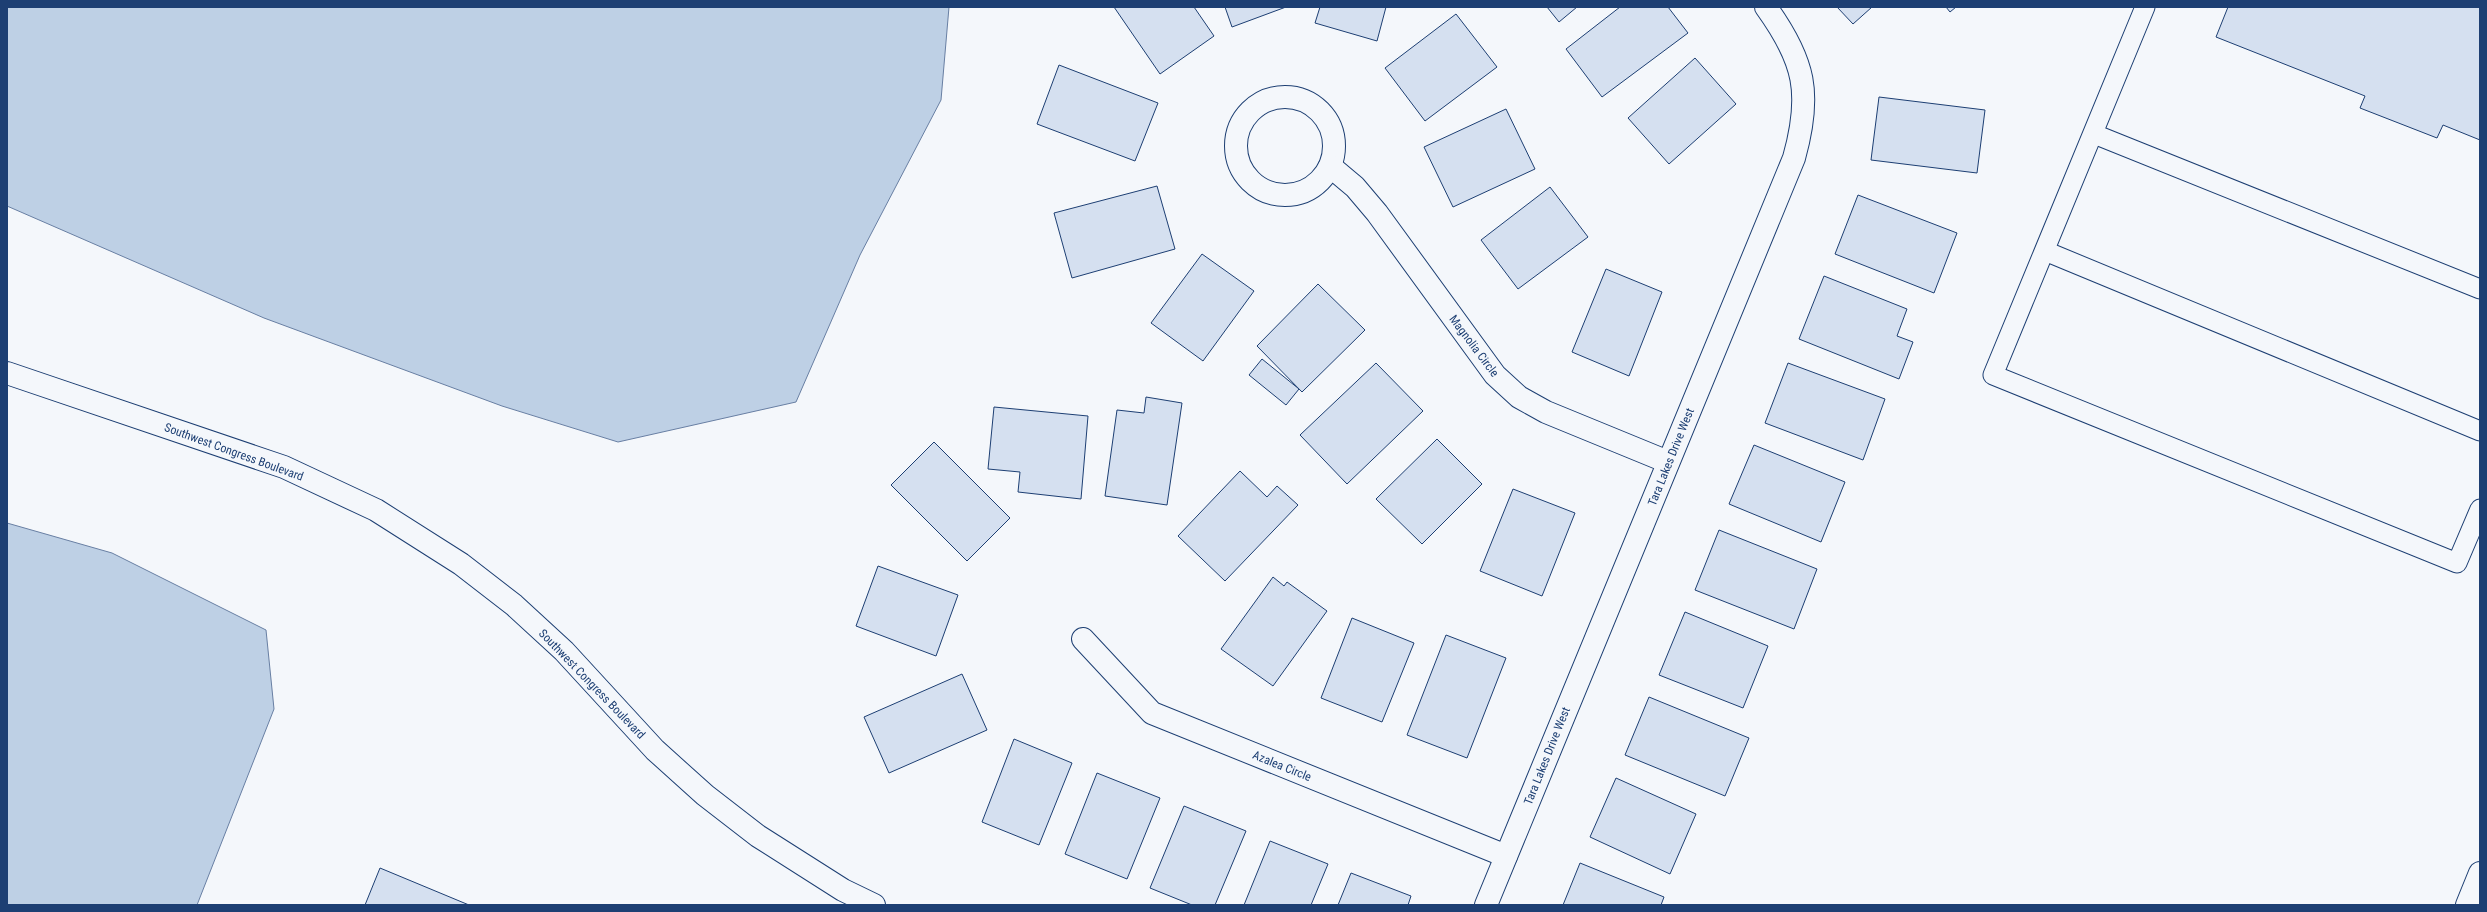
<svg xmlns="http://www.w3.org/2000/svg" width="2487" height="912" font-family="'Roboto Condensed',sans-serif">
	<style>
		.water { fill: #bed0e5; stroke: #687fa3 }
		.building { fill: #d5e0f0; stroke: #1d3f73 }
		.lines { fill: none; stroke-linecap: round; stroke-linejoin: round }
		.lane-casing { stroke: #1d3f73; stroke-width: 21 }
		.street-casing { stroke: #1d3f73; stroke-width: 24 }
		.lane { stroke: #f4f7fb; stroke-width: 19 }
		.street { stroke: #f4f7fb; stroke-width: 22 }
		.labels { text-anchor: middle; stroke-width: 3; stroke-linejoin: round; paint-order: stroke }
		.street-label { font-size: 12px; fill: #1d3f73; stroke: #f4f7fb }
	</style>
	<rect width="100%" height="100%" fill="#f4f7fb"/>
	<!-- water -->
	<g class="water">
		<polygon points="7,7 949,7 941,100 860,255 796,402 618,442 502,406 264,318 7,206"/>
		<polygon points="7,523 112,553 266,630 274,709 197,905 7,905"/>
	</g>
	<!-- building -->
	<g class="building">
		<polygon points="1114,7 1194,7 1214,36 1160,74"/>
		<polygon points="1225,7 1286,7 1232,27"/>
		<polygon points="1320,7 1386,7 1377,41 1315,23"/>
		<polygon points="1547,7 1577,7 1559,22"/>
		<polygon points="1620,7 1668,7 1688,33 1602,97 1566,49"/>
		<polygon points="1837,7 1872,7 1853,24"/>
		<polygon points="1946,7 1956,7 1950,12"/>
		<polygon points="2228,7 2480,7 2480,140 2443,125 2437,138 2360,108 2365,96 2216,37"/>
		<polygon points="1456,14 1497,67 1425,121 1385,68"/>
		<polygon points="1695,58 1736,104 1669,164 1628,118"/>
		<polygon points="1059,65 1158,103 1135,161 1037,124"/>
		<polygon points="1879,97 1985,110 1977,173 1871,160"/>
		<polygon points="1506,109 1535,169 1453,207 1424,147"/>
		<polygon points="1157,186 1175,249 1072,278 1054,213"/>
		<polygon points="1550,187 1588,237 1518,289 1481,240"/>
		<polygon points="1858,195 1957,233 1934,293 1835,254"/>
		<polygon points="1202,254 1254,291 1203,361 1151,323"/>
		<polygon points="1606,269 1662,292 1629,376 1572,352"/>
		<polygon points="1824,276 1907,309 1897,336 1913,342 1899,379 1799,339"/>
		<polygon points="1318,284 1365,330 1302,392 1257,346"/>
		<polygon points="1262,359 1299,389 1286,405 1249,375"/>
		<polygon points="1376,363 1423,411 1347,484 1300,435"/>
		<polygon points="1788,363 1885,399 1863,460 1765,423"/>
		<polygon points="1146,397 1182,403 1167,505 1105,496 1117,410 1144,413"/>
		<polygon points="994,407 1088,416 1081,499 1018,492 1020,472 988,469"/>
		<polygon points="1437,439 1482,484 1422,544 1376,499"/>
		<polygon points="934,442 1010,518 967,561 891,485"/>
		<polygon points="1754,445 1845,482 1821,542 1729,504"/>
		<polygon points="1240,471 1267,497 1277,486 1298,505 1225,581 1178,536"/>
		<polygon points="1513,489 1575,513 1542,596 1480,571"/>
		<polygon points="1719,530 1817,569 1794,629 1695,590"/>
		<polygon points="878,566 958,595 936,656 856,626"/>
		<polygon points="1273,577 1284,586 1287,582 1327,611 1273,686 1221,649"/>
		<polygon points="1685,612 1768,646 1743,708 1659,675"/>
		<polygon points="1352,618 1414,643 1382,722 1321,698"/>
		<polygon points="1446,635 1506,658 1467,758 1407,735"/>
		<polygon points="962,674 987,730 889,773 864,717"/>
		<polygon points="1649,697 1749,738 1725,796 1625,755"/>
		<polygon points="1014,739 1072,763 1039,845 982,822"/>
		<polygon points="1097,773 1160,798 1127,879 1065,854"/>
		<polygon points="1616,778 1696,814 1670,874 1590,837"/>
		<polygon points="1184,806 1246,831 1215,905 1192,905 1150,888"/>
		<polygon points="1270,841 1328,864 1311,905 1244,905"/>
		<polygon points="1580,863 1664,897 1661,905 1563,905"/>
		<polygon points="380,868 469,905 365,905"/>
		<polygon points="1351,873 1411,896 1408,905 1338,905"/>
	</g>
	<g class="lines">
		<defs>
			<g id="lane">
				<polyline points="2145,7 1993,375 2457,563 2480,509"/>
				<polyline points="2094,134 2480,289"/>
				<polyline points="2045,251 2480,431"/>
			</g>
			<g id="street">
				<circle cx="1285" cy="146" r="49"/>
				<polyline points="1330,166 1355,187 1377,213 1495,375 1519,397 1546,412 1668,462"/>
				<polyline points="7,373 284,467 376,510 461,564 514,605 564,651 655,750 705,795 758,836 843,890 874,905"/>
				<polyline points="1083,639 1152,713 1506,856"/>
				<path d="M1486,905L1794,158C1812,94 1805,61 1766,7"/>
				<polyline points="2467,905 2480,873"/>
			</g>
		</defs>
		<!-- lane casing -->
		<use href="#lane" class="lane-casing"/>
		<!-- street casing -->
		<use href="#street" class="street-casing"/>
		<!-- lane -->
		<use href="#lane" class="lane"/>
		<!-- street -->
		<use href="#street" class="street"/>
	</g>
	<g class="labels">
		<!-- street labels -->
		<g class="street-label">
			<text transform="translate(1474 346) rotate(53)" y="4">Magnolia Circle</text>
			<text transform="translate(234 452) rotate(20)" y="4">Southwest Congress Boulevard</text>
			<text transform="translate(1671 457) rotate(-68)" y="4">Tara Lakes Drive West</text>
			<text transform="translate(592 684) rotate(46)" y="4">Southwest Congress Boulevard</text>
			<text transform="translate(1547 756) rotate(-68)" y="4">Tara Lakes Drive West</text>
			<text transform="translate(1282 766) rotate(22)" y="4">Azalea Circle</text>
		</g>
	</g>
	<!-- border -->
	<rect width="2487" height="912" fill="none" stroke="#1d3f73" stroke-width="16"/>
</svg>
